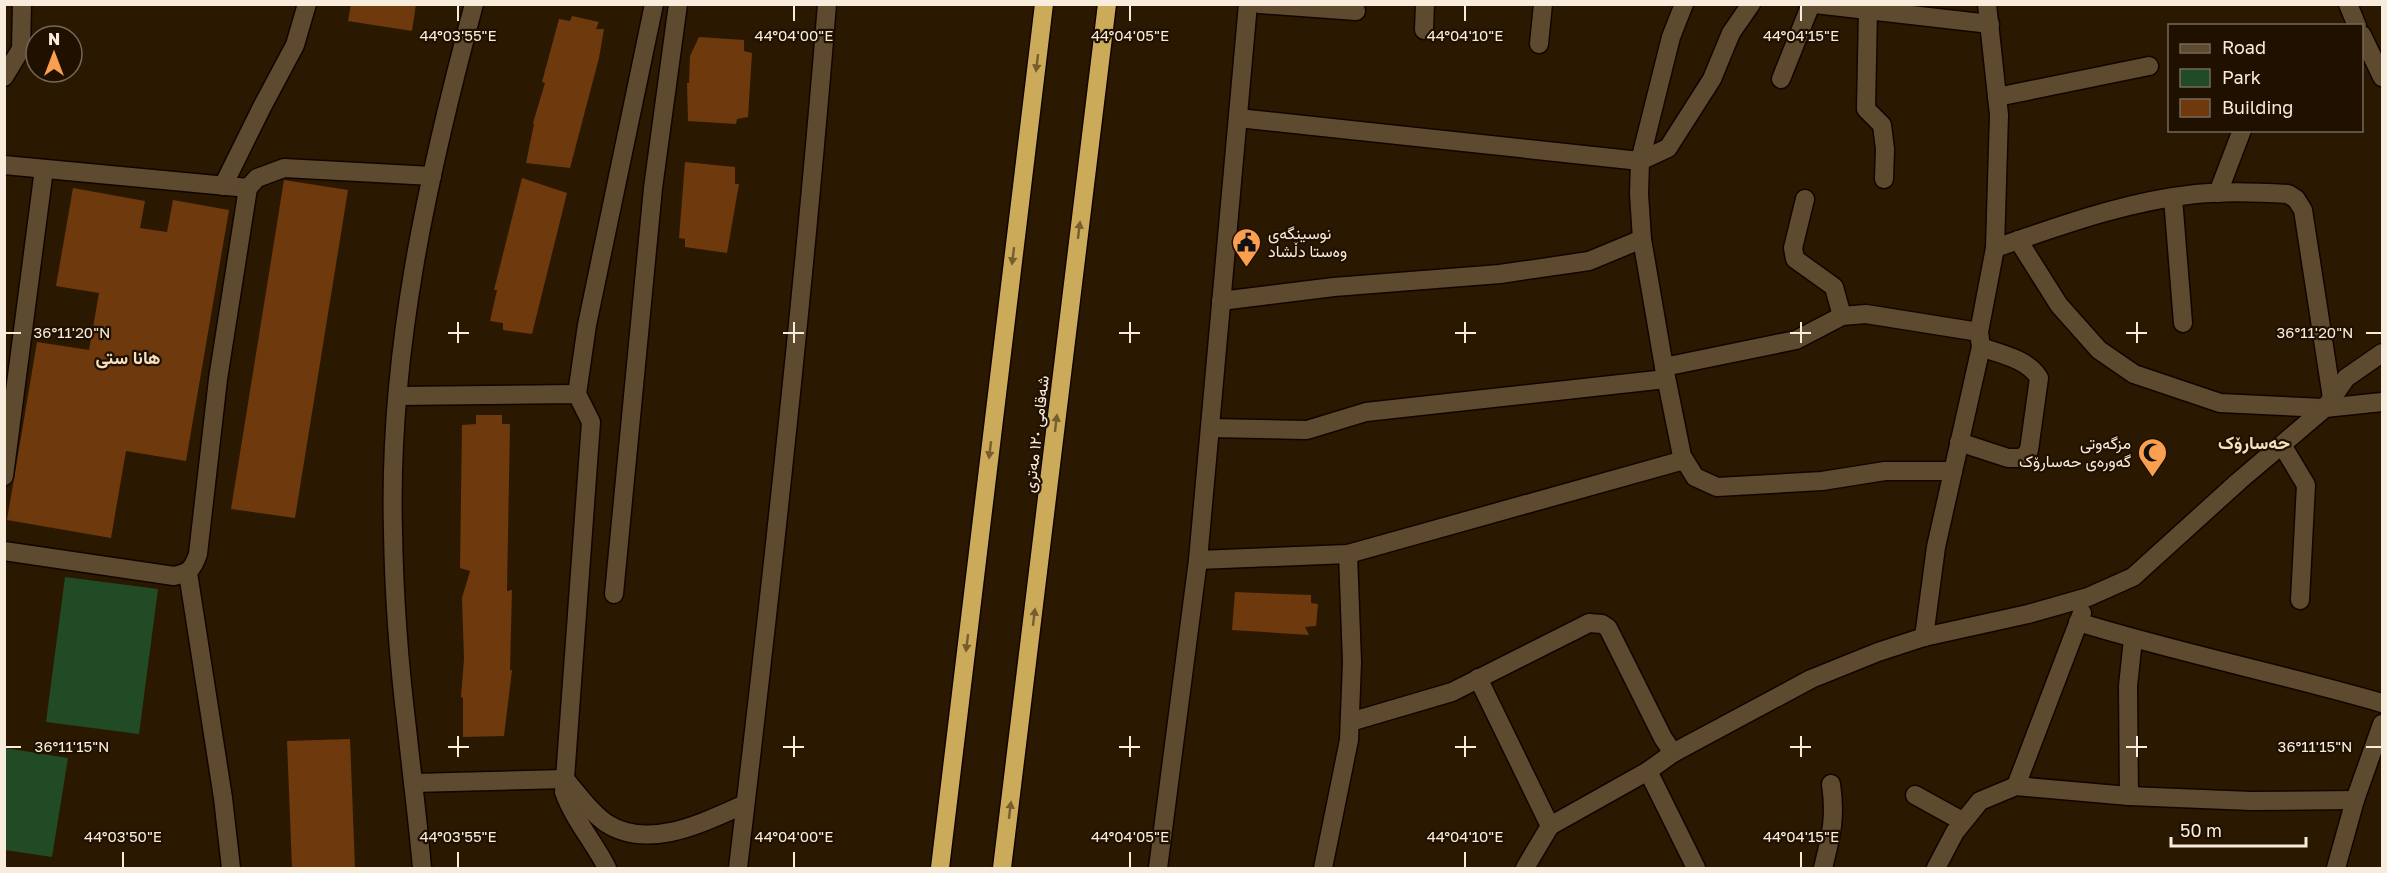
<svg xmlns="http://www.w3.org/2000/svg" width="2387" height="873" font-family="'Golos Text',Vazirmatn,sans-serif">
	<style>
		.green { fill: #214b24 }
		.building { fill: #6d390d }
		.lines { fill: none; stroke-linecap: round; stroke-linejoin: round }
		.minor-casing { stroke: #120400; stroke-width: 21 }
		.highway-casing { stroke: #120400; stroke-width: 21 }
		.minor { stroke: #5d4a2f; stroke-width: 18 }
		.highway { stroke: #cbaa5a; stroke-width: 18 }
		.oneway { fill: #765d2d }
		.ticks { fill: none; stroke: #f8ecdc; stroke-width: 2 }
		.labels { text-anchor: middle; stroke-width: 4.5; stroke-linejoin: round; paint-order: stroke }
		.poi-label { font-size: 16px; fill: #f8ecdc; stroke: #201000; text-anchor: start }
		.street-label { font-size: 16px; fill: #f8ecdc; stroke: #201000 }
		.neighbourhood-label { font-size: 18px; font-weight: bold; fill: #f7e0c0; stroke: #201000 }
		.ticks-label { font-size: 15px; text-anchor: middle; fill: #f8ecdc; stroke: #201000; stroke-width: 4.5; stroke-linejoin: round; paint-order: stroke }
	</style>
	<rect width="100%" height="100%" fill="#2a1900"/>
	<!-- green -->
	<g class="green">
		<polygon points="65,577 158,589 139,734 46,722"/>
		<polygon points="5,748 68,758 52,857 5,850"/>
	</g>
	<!-- building -->
	<g class="building">
		<polygon points="351,4 416,4 412,31 348,21"/>
		<polygon points="572,16 599,22 596,29 604,29 599,58 570,168 526,163 534,124 533,123 545,83 542,82 559,19 570,21"/>
		<polygon points="699,37 744,40 744,51 752,53 748,117 737,119 736,124 688,121 687,83 689,83 690,56"/>
		<polygon points="685,162 735,167 735,184 739,184 727,253 685,247 685,239 679,238"/>
		<polygon points="522,178 567,193 532,334 503,330 503,323 490,321 497,290 494,290"/>
		<polygon points="284,180 348,190 295,518 231,509"/>
		<polygon points="73,188 145,201 140,228 167,232 173,200 229,210 186,461 126,451 111,538 7,520 37,342 89,350 99,293 56,286"/>
		<polygon points="476,415 502,415 502,424 510,424 507,591 512,590 510,670 512,670 504,736 463,737 463,698 461,697 464,659 462,598 470,571 460,568 462,425 476,424"/>
		<polygon points="1235,592 1311,595 1311,603 1318,604 1316,626 1305,627 1309,635 1232,630"/>
		<polygon points="350,739 355,868 292,868 287,741"/>
	</g>
	<g class="lines">
		<defs>
			<g id="minor">
				<polyline points="1259,4 1356,11"/>
				<polyline points="1684,4 1671,37 1640,161 1639,194 1642,239 1664,367 1682,456 1695,477 1717,487 1822,481 1885,471 1953,471"/>
				<polyline points="1815,4 1990,24"/>
				<polyline points="2348,4 2357,26"/>
				<polyline points="1868,10 1866,109 1882,125 1885,149 1884,179"/>
				<polyline points="1424,30 1425,4"/>
				<polyline points="2362,35 2382,77"/>
				<polyline points="1539,44 1543,4"/>
				<polyline points="4,77 21,49 22,4"/>
				<polyline points="1781,79 1811,4"/>
				<polyline points="1997,97 2149,66"/>
				<polyline points="1238,118 1640,161 1668,148 1712,79 1731,33 1751,4"/>
				<polyline points="4,165 248,188 257,178 284,168 432,176"/>
				<polyline points="223,186 262,107 295,45 307,4"/>
				<polyline points="2218,193 2242,130"/>
				<polyline points="2173,198 2183,323"/>
				<polyline points="1805,199 1793,248 1795,259 1834,287 1842,316"/>
				<polyline points="2018,240 2059,305 2099,350 2134,374 2220,403 2325,408 2346,378 2382,353"/>
				<path d="M1995,248C2060,226 2127,201 2196,194C2226,191 2257,192 2288,194L2296,199L2303,210L2332,398"/>
				<polyline points="1221,301 1334,287 1500,274 1589,261 1642,239"/>
				<polyline points="1664,367 1796,340 1842,316 1866,314 1979,332"/>
				<polyline points="577,394 587,325 654,4"/>
				<path d="M398,396L577,394L591,422L564,792C574,820 594,842 607,868"/>
				<polyline points="1210,428 1307,430 1366,412 1666,379"/>
				<path d="M1959,442L2008,458H2023L2029,450L2039,378C2028,359 2000,354 1981,347"/>
				<polyline points="2282,445 2306,485 2300,600"/>
				<polyline points="4,476 44,169"/>
				<path d="M4,551L174,576C189,573 193,569 198,554L218,379L248,188"/>
				<polyline points="1198,560 1348,554 1684,460"/>
				<polyline points="188,573 223,798 231,868"/>
				<polyline points="614,594 653,188 678,4"/>
				<path d="M2078,622C2179,653 2282,674 2382,703"/>
				<polyline points="1924,637 1936,547 1981,347 1979,332 1995,248 1999,115 1987,4"/>
				<polyline points="1478,678 1550,826"/>
				<polyline points="1350,722 1452,692 1589,623 1602,624 1608,628 1663,738 1673,753"/>
				<polyline points="1648,771 1696,868"/>
				<path d="M413,783L565,779C577,793 590,812 606,823C649,851 704,822 745,804"/>
				<polyline points="2016,786 2082,613"/>
				<polyline points="1915,795 1962,821"/>
				<polyline points="2129,796 2128,686 2133,639"/>
				<path d="M422,868C418,822 412,776 407,729C399,663 394,597 393,531C388,353 428,175 474,4"/>
				<path d="M738,868C772,581 804,293 827,4"/>
				<polyline points="1158,868 1198,560 1248,4"/>
				<polyline points="1323,868 1349,740 1352,662 1348,554"/>
				<polyline points="1525,868 1550,826 1648,771 1673,753 1811,679 1878,652 1924,637 2028,614 2088,597 2133,577 2239,481 2325,408 2382,402"/>
				<path d="M1823,868C1831,836 1836,818 1831,784"/>
				<polyline points="1936,868 1955,832 1980,801 2016,786 2129,796 2251,801 2355,800"/>
				<polyline points="2336,868 2355,800 2382,724"/>
			</g>
			<g id="highway">
				<polyline points="940,868 1044,4"/>
				<polyline points="1002,868 1107,4"/>
			</g>
		</defs>
		<!-- minor casing -->
		<use href="#minor" class="minor-casing"/>
		<!-- highway casing -->
		<use href="#highway" class="highway-casing"/>
		<!-- minor -->
		<use href="#minor" class="minor"/>
		<!-- highway -->
		<use href="#highway" class="highway"/>
	</g>
	<!-- one-way arrows -->
	<defs><path id="oneway-solid" d="M-6-.8H1V-3.2L6.5 0L1 3.2V.8H-6Z" transform="scale(1.5)"/></defs>
	<g class="oneway">
		<use href="#oneway-solid" transform="translate(1037 63) rotate(97)"/>
		<use href="#oneway-solid" transform="translate(1079 230) rotate(-83)"/>
		<use href="#oneway-solid" transform="translate(1013 256) rotate(97)"/>
		<use href="#oneway-solid" transform="translate(1056 423) rotate(-83)"/>
		<use href="#oneway-solid" transform="translate(990 450) rotate(97)"/>
		<use href="#oneway-solid" transform="translate(1034 617) rotate(-83)"/>
		<use href="#oneway-solid" transform="translate(967 643) rotate(97)"/>
		<use href="#oneway-solid" transform="translate(1010 810) rotate(-83)"/>
	</g>
	<!-- ticks -->
	<path class="ticks" d="M458,6V21M794,6V21M1130,6V21M1465,6V21M1801,6V21M458,322V343M794,322V343M1130,322V343M1465,322V343M1801,322V343M2137,322V343M6,333H21M448,333H469M783,333H804M1119,333H1140M1455,333H1476M1790,333H1811M2126,333H2147M2366,333H2381M458,736V757M794,736V757M1130,736V757M1465,736V757M1801,736V757M2137,736V757M6,747H21M448,747H469M783,747H804M1119,747H1140M1455,747H1476M1790,747H1811M2126,747H2147M2366,747H2381M123,852V867M458,852V867M794,852V867M1130,852V867M1465,852V867M1801,852V867"/>
	<!-- icons -->
	<defs>
		<symbol id="civic-pin" viewBox="-11 -11 22 30"><path d="M0 17L-7.5 6A9.5 9.5 0 1 1 7.5 6Z" fill="#fa9f4f" stroke="#201000"/><path d="M-.6-6.5H3V-4.5H.6V-3L4-1V1h2V6H-6V1h2V-1L-.6-3ZM-1.2 2.5V6h2.4V2.5Z" fill="#111"/></symbol>
		<symbol id="mosque-pin" viewBox="-11 -11 22 30"><path d="M0 17L-7.5 6A9.5 9.5 0 1 1 7.5 6Z" fill="#fa9f4f" stroke="#201000"/><path d="M3.5-4.9A6 6 0 1 0 3.5 4.9A5 5 0 1 1 3.5-4.9Z" fill="#111"/></symbol>
	</defs>
	<g fill-rule="evenodd">
		<use href="#civic-pin" x="1230" y="226" width="33" height="45"/>
		<use href="#mosque-pin" x="2136" y="436" width="33" height="45"/>
	</g>
	<g class="labels">
		<!-- poi labels -->
		<g class="poi-label">
			<text x="1268" y="239">نوسینگەی<tspan x="1268" dy="18">وەستا دڵشاد</tspan></text>
			<text x="2131" y="449" text-anchor="end">مزگەوتی<tspan x="2131" dy="18">گەورەی حەسارۆک</tspan></text>
		</g>
		<!-- street labels -->
		<g class="street-label">
			<text transform="translate(1036 434) rotate(-83)" y="6">شەقامی ١٢٠ مەتری</text>
		</g>
		<!-- neighbourhood labels -->
		<g class="neighbourhood-label">
			<text x="128" y="364">هانا ستى</text>
			<text x="2254" y="449">حەسارۆک</text>
		</g>
	</g>
	<g class="ticks-label">
		<text x="458" y="41">44°03'55"E</text>
		<text x="794" y="41">44°04'00"E</text>
		<text x="1130" y="41">44°04'05"E</text>
		<text x="1465" y="41">44°04'10"E</text>
		<text x="1801" y="41">44°04'15"E</text>
		<text x="72" y="338">36°11'20"N</text>
		<text x="2315" y="338">36°11'20"N</text>
		<text x="72" y="752">36°11'15"N</text>
		<text x="2315" y="752">36°11'15"N</text>
		<text x="123" y="842">44°03'50"E</text>
		<text x="458" y="842">44°03'55"E</text>
		<text x="794" y="842">44°04'00"E</text>
		<text x="1130" y="842">44°04'05"E</text>
		<text x="1465" y="842">44°04'10"E</text>
		<text x="1801" y="842">44°04'15"E</text>
	</g>
	<!-- border -->
	<rect width="2387" height="873" fill="none" stroke="#f8ecdc" stroke-width="12"/>
	<!-- legend -->
	<rect x="2168" y="24" width="195" height="108" fill="#201000" stroke="#766858" stroke-width="1.5"/>
	<rect x="2180" y="44" width="30" height="9" fill="#5d4a2f" stroke="#766858" stroke-width="1.5"/>
	<text x="2222" y="54" font-size="18" fill="#f8ecdc">Road</text>
	<rect x="2180" y="69" width="30" height="18" fill="#214b24" stroke="#766858" stroke-width="1.5"/>
	<text x="2222" y="84" font-size="18" fill="#f8ecdc">Park</text>
	<rect x="2180" y="99" width="30" height="18" fill="#6d390d" stroke="#766858" stroke-width="1.5"/>
	<text x="2222" y="114" font-size="18" fill="#f8ecdc">Building</text>
	<!-- north arrow -->
	<g transform="translate(54 54)"><circle r="28" fill="#201000" stroke="#766858" stroke-width="1.5"/>
	<path d="M0-4.5L10 22L0 15L-10 22Z" fill="#fa9f4f"/>
	<text y="-9" font-size="16" font-weight="bold" text-anchor="middle" fill="#f8ecdc">N</text>
	</g>
	<!-- scale -->
	<path d="M2171 837v9h135v-9" fill="none" stroke="#f8ecdc" stroke-width="3"/>
	<text x="2180" y="837" font-size="18" fill="#f8ecdc" stroke="#201000" stroke-width="4.5" paint-order="stroke">50 m</text>
</svg>
